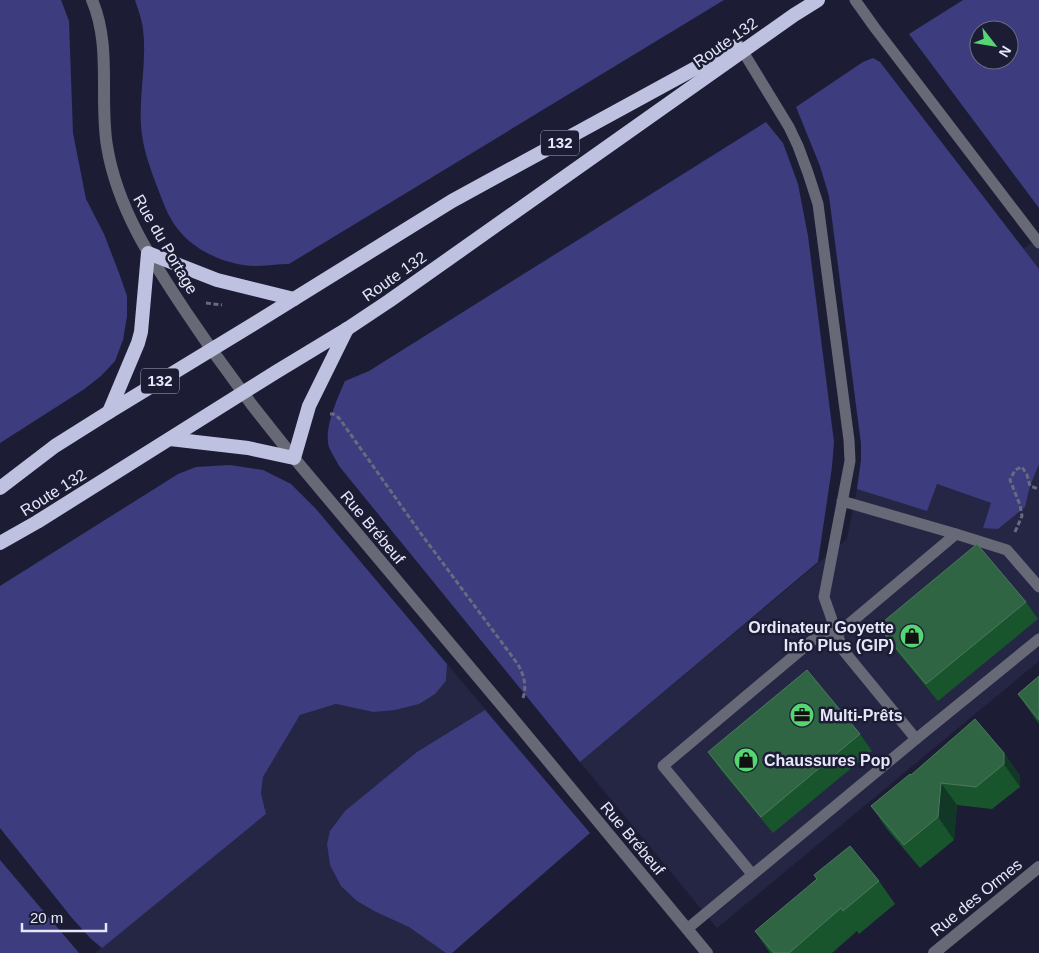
<svg xmlns="http://www.w3.org/2000/svg" width="1039" height="953" font-family="Helvetica,sans-serif">
	<style>
		.built { fill: #252644 }
		.green { fill: #3c3c7e; fill-rule: evenodd }
		.lines { fill: none; stroke-linecap: round; stroke-linejoin: round }
		.path { stroke: #686a7f; stroke-width: 3; stroke-dasharray: 5 2.5; stroke-linecap: butt }
		.service { stroke: #676976; stroke-width: 11 }
		.minor { stroke: #676976; stroke-width: 12 }
		.tertiary { stroke: #676976; stroke-width: 12 }
		.trunk { stroke: #bec2e0; stroke-width: 14 }
		.wall { fill: #19552c }
		.shaded-wall { fill: #113827 }
		.building { fill: #2f6542; stroke: #4c795f }
		.labels { text-anchor: middle; stroke-width: 5; stroke-linejoin: round; paint-order: stroke }
		.shield { fill: #1c1d35; stroke: #a9abbe; stroke-width: 1 }
		.shield-label { font-size: 15px; font-weight: bold; fill: #e6e8f9 }
		.street-label { font-size: 16px; fill: #e6e8f9; stroke: #1c1d35 }
		.poi-label { font-size: 16px; font-weight: bold; fill: #e6e8f9; stroke: #1c1d35; text-anchor: start }
	</style>
	<rect width="100%" height="100%" fill="#1c1d35"/>
	<!-- built -->
	<g class="built">
		<polygon points="1039,238 1039,269 1023,249"/>
		<polygon points="861,460 937,484 991,503 1039,464 1039,661 717,928 580,762 847,539 857,489"/>
		<polygon points="447,664 590,833 452,953 95,953 266,814 261,793 263,777 300,715 336,704 373,712 446,681"/>
	</g>
	<!-- green -->
	<g class="green">
		<polygon points="0,0 61,0 69,21 73,133 86,199 104,234 119,273 127,296 127,316 123,340 115,361 101,376 83,390 0,443"/>
		<path d="M135,0H724L289,264C278,264 266,266 255,266C223,265 187,248 171,219C165,209 161,196 156,184C149,165 142,145 141,125C139,93 147,61 143,29C142,20 138,9 135,0Z"/>
		<path d="M963,0H1039V208L909,34ZM979,30H1009V60H979Z"/>
		<polygon points="873,58 880,62 1039,269 1039,464 1030,486 1025,507 998,529 983,528 991,503 937,484 927,511 857,489 861,460 861,444 829,196 820,166 796,107 863,62"/>
		<path d="M766,122L783,143L798,184L808,236L834,442L832,467L818,562L580,762L339,466C336,459 328,449 328,442C326,423 338,397 345,381L369,371Z"/>
		<polygon points="230,465 263,470 291,484 316,509 447,664 446,681 435,694 419,704 395,710 373,712 336,704 300,715 263,777 261,793 266,814 102,948 91,939 72,918 0,828 0,586 178,474 196,467"/>
		<polygon points="485,710 590,833 452,953 446,953 409,927 376,912 357,901 341,886 330,865 327,844 330,831 345,811 417,752"/>
		<polygon points="0,860 79,953 0,953"/>
	</g>
	<g class="lines">
		<!-- path -->
		<g class="path">
			<polyline points="206,303 222,305"/>
			<path d="M330,414H333L339,418L419,531L517,663C524,674 527,686 523,698"/>
			<polyline points="1015,532 1022,516 1020,505 1010,480 1015,470 1022,467 1027,475 1030,486 1039,489"/>
		</g>
		<!-- service -->
		<g class="service">
			<polyline points="855,0 875,28 1039,243"/>
			<polyline points="739,45 789,127 798,146 808,173 818,204 849,440 850,461 824,597 837,634 956,534 842,501"/>
			<polyline points="956,534 1007,550 1039,587"/>
			<polyline points="916,739 1039,639"/>
			<polyline points="687,929 916,739 843,650 837,634 814,639 663,766 752,874"/>
		</g>
		<!-- minor -->
		<g class="minor">
			<path d="M92,0C112,47 99,97 107,146C117,208 152,261 186,312C195,325 203,337 212,350"/>
			<polyline points="934,953 1039,867"/>
		</g>
		<!-- tertiary -->
		<polyline class="tertiary" points="212,350 252,405 294,458 515,721 707,953"/>
		<!-- trunk -->
		<g class="trunk">
			<polyline points="109,412 138,343 141,332 148,253 217,280 294,299"/>
			<polyline points="170,439 248,448 294,458 309,406 347,329"/>
			<polyline points="0,488 55,446 109,412 247,328 452,201 736,46"/>
			<polyline points="0,543 37,522 276,372 347,329 389,301 794,15 818,0"/>
		</g>
	</g>
	<!-- wall -->
	<g class="wall">
		<polygon points="1026,602 1038,619 938,701 890,643 878,626"/>
		<polygon points="1039,676 1039,724 1018,694"/>
		<polygon points="860,734 872,751 773,833 720,769 708,752"/>
		<polygon points="1004,753 1020,776 1020,787 992,809 957,805 954,840 920,868 887,829 871,806 911,775"/>
		<polygon points="879,881 895,904 859,934 857,931 832,953 770,953 755,931"/>
	</g>
	<!-- shaded-wall -->
	<g class="shaded-wall">
		<polygon points="1004,753 1020,776 1020,787 1004,764"/>
		<polygon points="941,783 957,805 954,840 938,817"/>
	</g>
	<!-- building -->
	<g class="building">
		<polygon points="977,544 1026,602 926,684 878,626"/>
		<polygon points="807,670 860,734 761,817 708,752"/>
		<polygon points="1039,676 1039,720 1018,694"/>
		<polygon points="975,719 1004,753 1004,764 976,787 941,783 938,817 904,845 871,806 910,774 911,775"/>
		<polygon points="850,846 879,881 843,911 841,908 789,953 774,953 755,931 817,879 814,875"/>
	</g>
	<!-- icons -->
	<defs>
		<symbol id="shop-disc" viewBox="-11 -11 22 22"><circle r="9.5" fill="#54d672" stroke="#1c1d35"/><path d="M-5-2.5h2.3a2.7 3.5 0 0 1 5.4 0H5L5.5 6h-11ZM-1.5-2.5h3a1.5 2.3 0 0 0-3 0Z" fill="#111"/></symbol>
		<symbol id="office-disc" viewBox="-11 -11 22 22"><circle r="9.5" fill="#54d672" stroke="#1c1d35"/><path d="M-6-3h4V-5.5h4V-3h4V5H-6ZM-1-4.5V-3h2v-1.5ZM-6 0V1H6V0Z" fill="#111"/></symbol>
	</defs>
	<g fill-rule="evenodd">
		<use href="#shop-disc" x="898" y="622" width="28" height="28"/>
		<use href="#office-disc" x="788" y="701" width="28" height="28"/>
		<use href="#shop-disc" x="732" y="746" width="28" height="28"/>
	</g>
	<g class="labels">
		<!-- shield labels -->
		<g class="shield">
			<rect x="541" y="130.5" width="38" height="25" rx="4"/>
			<rect x="141" y="368.5" width="38" height="25" rx="4"/>
		</g>
		<g class="shield-label">
			<text x="560" y="148">132</text>
			<text x="160" y="386">132</text>
		</g>
		<!-- street labels -->
		<g class="street-label">
			<text transform="translate(725 42) rotate(-35)" y="6">Route 132</text>
			<text transform="translate(166 244) rotate(60)" y="6">Rue du Portage</text>
			<text transform="translate(394 276) rotate(-35)" y="6">Route 132</text>
			<text transform="translate(53 492) rotate(-32)" y="6">Route 132</text>
			<text transform="translate(373 527) rotate(50)" y="6">Rue Brébeuf</text>
			<text transform="translate(633 838) rotate(50)" y="6">Rue Brébeuf</text>
			<text transform="translate(976 897) rotate(-39)" y="6">Rue des Ormes</text>
		</g>
		<!-- poi labels -->
		<g class="poi-label">
			<text x="894" y="633" text-anchor="end">Ordinateur Goyette<tspan x="894" dy="18">Info Plus (GIP)</tspan></text>
			<text x="820" y="721">Multi-Prêts</text>
			<text x="764" y="766">Chaussures Pop</text>
		</g>
	</g>
	<!-- north arrow -->
	<g transform="translate(994 45) rotate(121)"><circle r="24" fill="#1c1d35" stroke="#6d6e83"/>
	<path d="M0-4L9 19L0 12L-9 19Z" fill="#54d672"/>
	<text y="-8" font-size="14" font-weight="bold" text-anchor="middle" fill="#e6e8f9">N</text>
	</g>
	<!-- scale -->
	<path d="M22 923v8h84v-8" fill="none" stroke="#e6e8f9" stroke-width="2.5"/>
	<text x="30" y="923" font-size="15" fill="#e6e8f9" stroke="#1c1d35" stroke-width="4" paint-order="stroke">20 m</text>
</svg>
